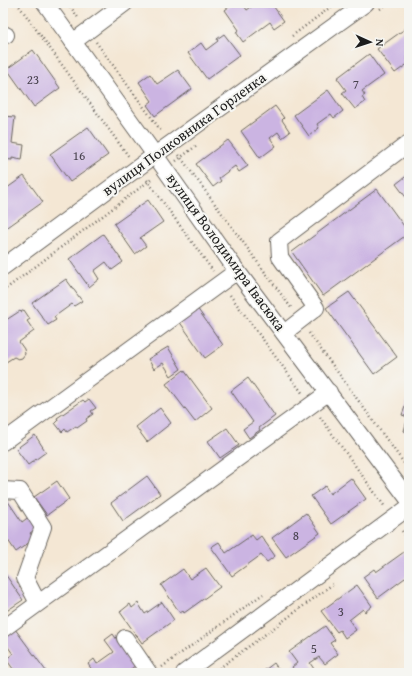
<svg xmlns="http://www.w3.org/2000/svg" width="412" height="676" font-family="'Gentium Book Plus',serif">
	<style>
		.building { fill: #cbb4e2 }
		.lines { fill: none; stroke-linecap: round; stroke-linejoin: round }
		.minor-casing { stroke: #68635c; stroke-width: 18 }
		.path { stroke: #68635c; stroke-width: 2.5; stroke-dasharray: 1 3; stroke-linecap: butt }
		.minor { stroke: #fff; stroke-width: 16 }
		.labels { text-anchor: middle; stroke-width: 4; stroke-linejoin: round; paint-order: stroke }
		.number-label { font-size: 13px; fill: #48424e }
		.street-label { font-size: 15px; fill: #1c1c1c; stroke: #f6f6f2 }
	</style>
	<rect width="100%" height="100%" fill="#f6f6f2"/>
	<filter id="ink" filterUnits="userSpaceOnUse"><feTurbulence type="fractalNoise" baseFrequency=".025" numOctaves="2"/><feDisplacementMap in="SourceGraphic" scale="8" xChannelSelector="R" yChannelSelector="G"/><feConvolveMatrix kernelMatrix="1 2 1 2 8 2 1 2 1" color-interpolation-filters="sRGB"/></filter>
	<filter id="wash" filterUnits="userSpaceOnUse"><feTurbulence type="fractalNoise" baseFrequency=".012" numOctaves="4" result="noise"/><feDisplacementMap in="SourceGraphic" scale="16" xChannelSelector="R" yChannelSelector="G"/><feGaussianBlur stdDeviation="0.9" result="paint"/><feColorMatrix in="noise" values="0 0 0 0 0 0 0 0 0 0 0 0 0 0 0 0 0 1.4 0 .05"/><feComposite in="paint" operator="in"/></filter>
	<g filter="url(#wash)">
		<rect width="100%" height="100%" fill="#f4e7d4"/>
		<g id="blocks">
			<!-- building -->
			<g class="building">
				<polygon points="234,3 242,3 247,10 257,3 271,3 284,21 274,28 270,22 243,42 236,32 239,30 225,10"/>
				<polygon points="409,26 409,55 406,57 409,63 395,73 377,49"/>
				<polygon points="224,34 240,55 207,79 188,53 201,43 206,50 218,41 217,39"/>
				<polygon points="33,50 60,88 34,107 7,69"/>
				<polygon points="369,54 384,75 362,91 365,95 362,97 365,102 355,109 342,93 346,90 337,78"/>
				<polygon points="178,70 192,89 155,116 147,105 152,101 139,82 150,74 157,84"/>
				<polygon points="328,90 343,111 334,118 331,114 317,124 319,128 309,136 294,115"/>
				<polygon points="275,106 284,118 282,120 290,132 282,138 278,132 270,138 276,146 260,158 241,131"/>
				<polygon points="3,116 15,117 12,143 24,145 22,160 12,158 12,160 3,159"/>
				<polygon points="88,127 108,155 70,182 50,154"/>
				<polygon points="228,140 248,166 239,172 235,166 219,178 221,181 213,187 196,164"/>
				<polygon points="409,174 409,199 408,200 396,184"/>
				<polygon points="24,176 43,202 5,229 3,226 3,191"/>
				<polygon points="377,189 409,233 323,296 292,252"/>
				<polygon points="148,200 163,222 140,238 146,246 135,254 114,224"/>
				<polygon points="103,234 123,262 112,270 106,262 94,271 99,279 89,287 69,259"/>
				<polygon points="66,279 82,301 74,306 72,304 54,317 56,320 48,325 32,303"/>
				<polygon points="349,292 397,357 374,374 326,308"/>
				<polygon points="197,308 223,345 205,358 179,321"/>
				<polygon points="24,310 30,319 27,321 34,331 19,342 24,349 25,354 22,358 18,359 14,357 6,362 3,358 3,322 20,311 21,312"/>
				<polygon points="168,347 181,369 171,376 163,363 154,369 148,359"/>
				<polygon points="184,370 212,408 195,422 166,384"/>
				<polygon points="248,378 275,416 259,428 260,430 249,438 243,429 253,422 231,391"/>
				<polygon points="409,396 409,433 404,431 408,417 402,415"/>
				<polygon points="89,399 96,408 91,411 93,414 86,419 87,421 77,428 76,426 67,432 65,429 62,432 55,423 58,420 57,418 83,400 85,402"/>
				<polygon points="160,408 171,423 147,442 136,427"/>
				<polygon points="227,428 239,445 220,458 208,441"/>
				<polygon points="35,435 46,452 28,465 16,449"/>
				<polygon points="147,476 160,494 123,521 111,503"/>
				<polygon points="351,478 366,499 331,524 311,496 325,486 330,494"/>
				<polygon points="57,481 69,499 47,515 34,497"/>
				<polygon points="7,500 22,522 30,516 39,527 30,533 34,539 16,552 3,533 3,503"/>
				<polygon points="306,513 320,533 286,557 272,538"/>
				<polygon points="252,535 256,540 261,536 275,556 267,562 261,555 232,576 211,547 219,542 226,553"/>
				<polygon points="404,552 409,559 409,575 378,598 363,577 374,569 376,572"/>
				<polygon points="206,568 220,587 184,613 183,611 180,613 161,585 183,569 190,579"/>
				<polygon points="3,571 23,600 5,612 3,609"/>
				<polygon points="357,585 372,606 365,612 363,609 349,620 356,630 345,638 340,630 337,632 321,611"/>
				<polygon points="162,602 174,620 142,643 120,612 130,604 132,608 138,603 145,614"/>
				<polygon points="325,626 335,640 330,643 338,654 325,664 319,657 310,663 316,672 315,673 304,673 303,671 300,673 296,673 292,667 297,663 289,652"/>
				<polygon points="15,629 46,671 43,673 16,673 6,659 13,654 3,640 3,638"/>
				<polygon points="113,634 135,666 125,673 94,673 88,664 94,659 97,664 114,652 105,640"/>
				<polygon points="274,663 281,673 261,673"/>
			</g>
		</g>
	</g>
	<g filter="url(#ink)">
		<use href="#blocks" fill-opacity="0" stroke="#68635c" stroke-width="1"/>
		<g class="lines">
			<defs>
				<g id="minor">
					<polyline points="45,3 155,155 237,271 409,500"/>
					<polyline points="3,34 6,35"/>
					<polyline points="73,42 125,3"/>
					<polyline points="3,267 155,155 366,3"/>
					<polyline points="284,333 316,308 280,257 279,241 409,143"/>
					<polyline points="3,442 237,271"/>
					<polyline points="3,490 20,491 43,527 25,578 38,603"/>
					<polyline points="3,629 329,392"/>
					<polyline points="125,638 149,673"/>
					<polyline points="184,673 409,507"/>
				</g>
			</defs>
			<!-- minor casing -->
			<use href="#minor" class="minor-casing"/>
			<!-- path -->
			<g class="path">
				<polyline points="17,3 129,157"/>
				<polyline points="68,3 79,19"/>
				<polyline points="380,9 389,3"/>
				<polyline points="292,36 336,3"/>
				<polyline points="96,42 162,132"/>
				<polyline points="179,155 292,309"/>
				<polyline points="176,161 196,146"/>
				<polyline points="147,180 213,271"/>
				<polyline points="3,291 153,178"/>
				<polyline points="230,295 303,394"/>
				<polyline points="309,333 409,470"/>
				<polyline points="320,417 385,507"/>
				<polyline points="402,531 409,540"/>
				<polyline points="3,665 9,673"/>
				<polyline points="162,667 263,594"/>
				<polyline points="213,673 333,584"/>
			</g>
			<!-- minor -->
			<use href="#minor" class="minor"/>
		</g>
	</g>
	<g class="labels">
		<!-- number labels -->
		<g class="number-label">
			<text x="33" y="84">23</text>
			<text x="356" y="89">7</text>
			<text x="79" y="160">16</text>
			<text x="296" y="540">8</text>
			<text x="341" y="616">3</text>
			<text x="314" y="653">5</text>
		</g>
		<!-- street labels -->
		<g class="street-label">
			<text transform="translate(184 134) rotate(-36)" y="5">вулиця Полковника Горленка</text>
			<text transform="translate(226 252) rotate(54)" y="5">вулиця Володимира Івасюка</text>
		</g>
	</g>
	<!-- margin -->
	<rect width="412" height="676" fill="none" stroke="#f6f6f2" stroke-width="16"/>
	<!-- north arrow -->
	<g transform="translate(370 42) rotate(93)" stroke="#f6f6f2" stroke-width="3" paint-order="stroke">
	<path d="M0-3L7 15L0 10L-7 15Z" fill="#1c1c1c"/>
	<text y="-6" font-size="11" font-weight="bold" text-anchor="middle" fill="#1c1c1c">N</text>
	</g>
</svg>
